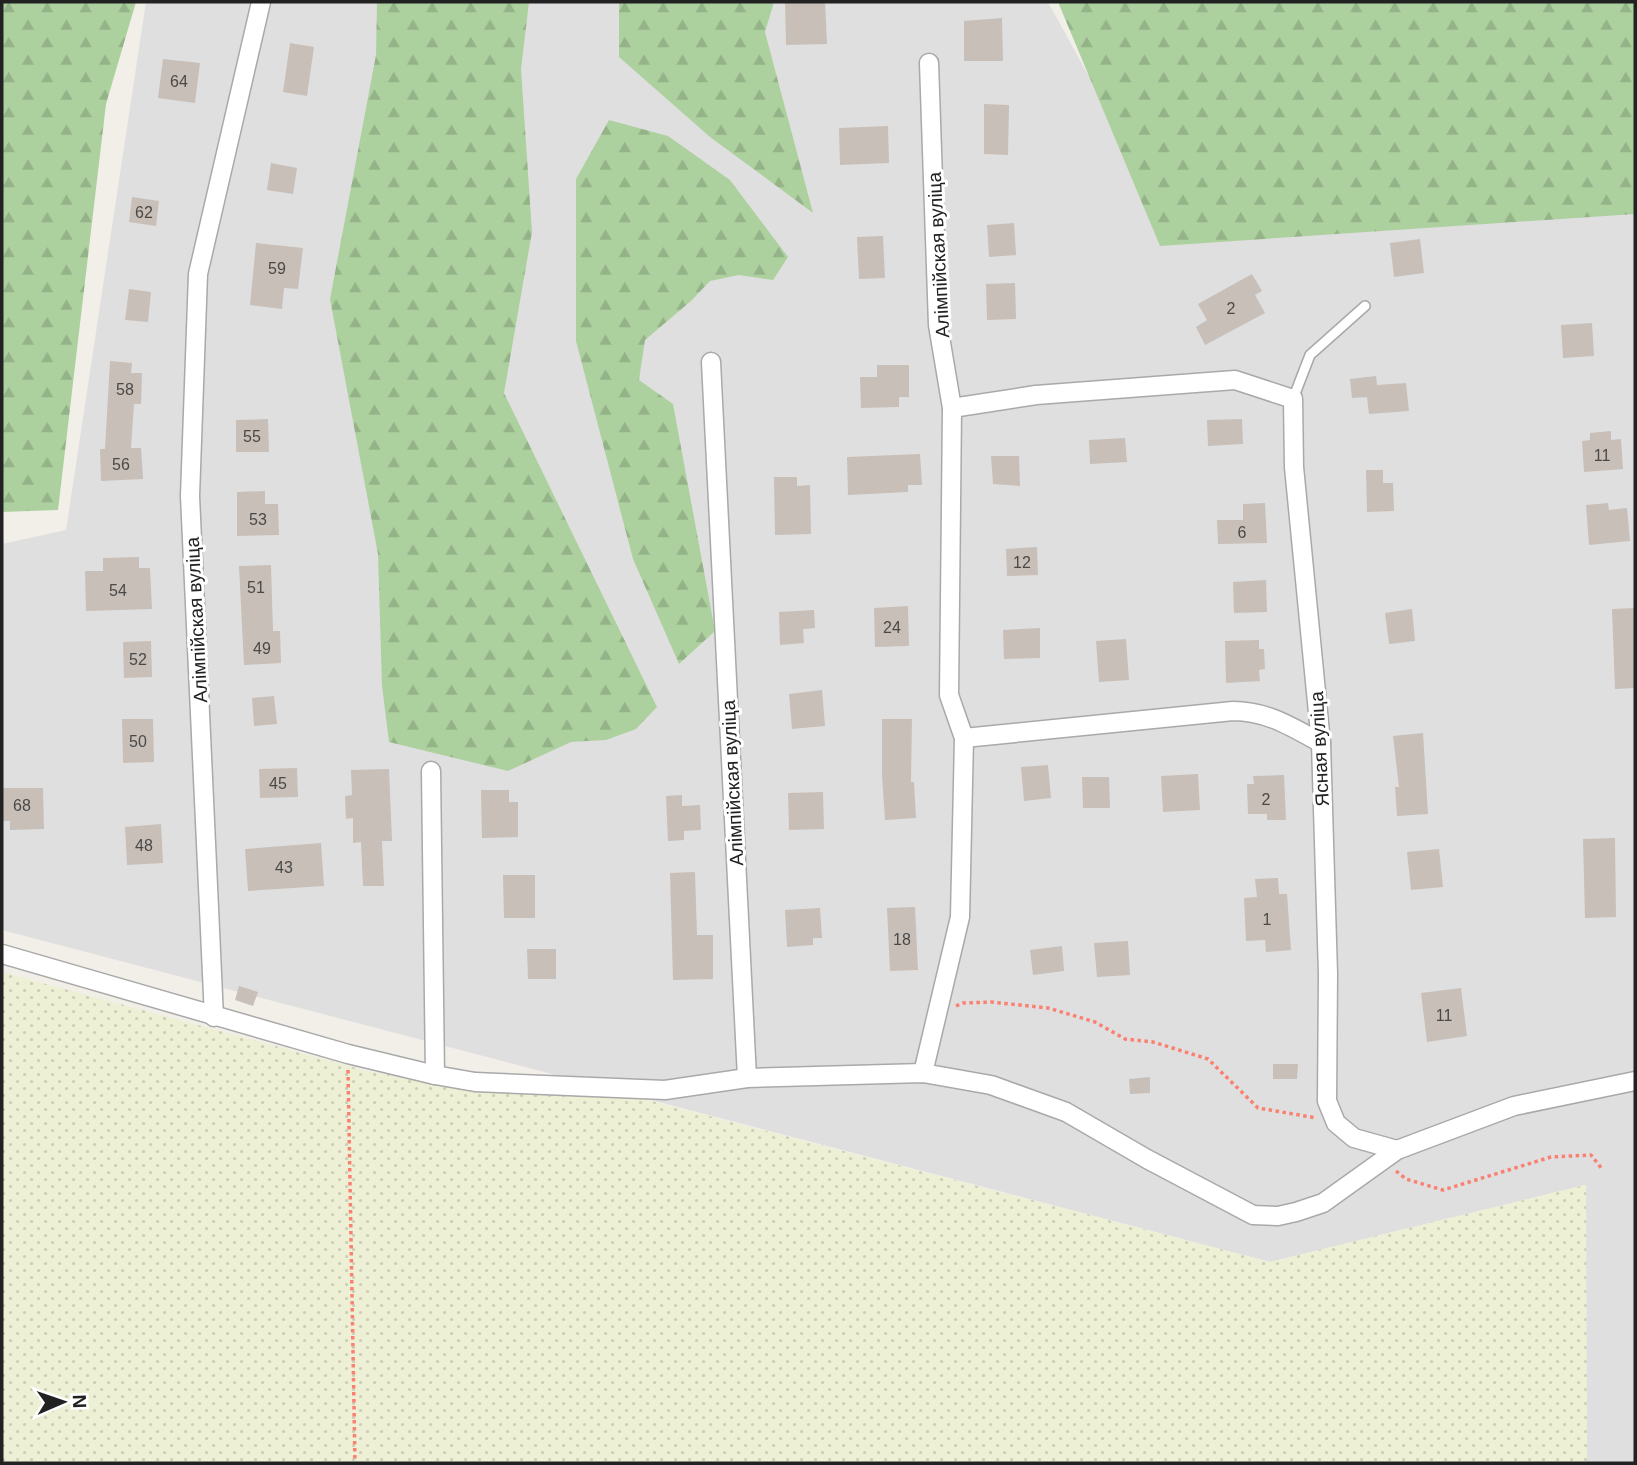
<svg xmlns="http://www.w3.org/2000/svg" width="1637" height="1465" font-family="Helvetica,sans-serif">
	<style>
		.residential { fill: #e0dfdf }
		.farmland { fill: url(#farmland-dots) }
		.forest { fill: url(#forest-firs) }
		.building { fill: #c7bfb8 }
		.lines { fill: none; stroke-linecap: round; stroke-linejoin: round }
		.service-casing { stroke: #a9a9a9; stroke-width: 12 }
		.minor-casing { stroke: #a9a9a9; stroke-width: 21 }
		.path { stroke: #fa8072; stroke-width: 3.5; stroke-dasharray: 3.5 3.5; stroke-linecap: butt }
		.service { stroke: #fff; stroke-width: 9 }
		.minor { stroke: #fff; stroke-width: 18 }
		.labels { text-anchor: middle; stroke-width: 6; stroke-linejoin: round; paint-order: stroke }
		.number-label { font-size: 16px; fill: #4b4948 }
		.street-label { font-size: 19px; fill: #222; stroke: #fff }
	</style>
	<defs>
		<pattern id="farmland-dots" width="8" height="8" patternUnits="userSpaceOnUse" patternTransform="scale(1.75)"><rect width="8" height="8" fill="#eef0d5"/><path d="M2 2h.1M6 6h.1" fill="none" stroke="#ccceb7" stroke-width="1.8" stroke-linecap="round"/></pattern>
		<pattern id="forest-firs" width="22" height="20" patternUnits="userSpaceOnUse" patternTransform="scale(1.75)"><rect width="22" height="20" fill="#add19e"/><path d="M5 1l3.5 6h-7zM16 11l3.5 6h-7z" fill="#95b388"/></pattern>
	</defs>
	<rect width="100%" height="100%" fill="#f2efe9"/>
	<!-- residential -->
	<polygon class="residential" points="146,2 1048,2 1172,228 1635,197 1635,1463 1587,1463 1585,1185 1270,1262 2,930 2,544 66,530"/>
	<!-- farmland -->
	<polygon class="farmland" points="2,972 371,1072 598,1087 1270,1262 1586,1185 1587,1463 2,1463"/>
	<!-- forest -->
	<g class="forest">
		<polygon points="2,2 136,2 106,104 58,510 2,512"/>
		<polygon points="377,2 529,2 521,69 532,232 504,393 657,707 636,729 606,740 571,742 508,771 389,742 382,686 378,554 330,299 376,55"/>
		<polygon points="619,2 774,2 765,32 813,213 710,137 619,57"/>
		<polygon points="1058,2 1635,2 1635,214 1160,246"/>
		<polygon points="609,120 668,136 730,180 788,257 773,280 739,275 710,281 691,301 645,340 639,380 673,404 715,631 679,664 633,559 576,341 576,179"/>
	</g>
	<!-- building -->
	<g class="building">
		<polygon points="785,2 825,2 827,44 786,45"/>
		<polygon points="1002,18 1003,61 964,61 964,21"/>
		<polygon points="290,43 314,47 307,96 283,92"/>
		<polygon points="163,59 200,63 195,103 158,98"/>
		<polygon points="984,104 1009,105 1008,155 984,154"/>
		<polygon points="888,126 889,163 840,165 839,128"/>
		<polygon points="271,163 297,168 293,194 267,190"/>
		<polygon points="132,197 159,201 156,226 129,222"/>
		<polygon points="1014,223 1016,255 989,257 987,225"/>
		<polygon points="883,236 885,278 859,279 857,237"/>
		<polygon points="1420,239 1424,273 1394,277 1390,243"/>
		<polygon points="256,243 303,248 298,289 284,288 282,309 250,305"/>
		<polygon points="1252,274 1262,291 1255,295 1265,313 1205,345 1196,327 1207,320 1198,304"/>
		<polygon points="1015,283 1016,319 987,320 986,284"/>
		<polygon points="129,289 151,292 148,322 125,320"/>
		<polygon points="1592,323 1594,356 1563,358 1561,325"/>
		<polygon points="110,361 132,363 131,373 142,373 141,404 134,404 131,448 141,448 143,479 101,481 100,449 105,449"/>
		<polygon points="877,365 909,365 909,397 899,397 899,407 861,408 860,377 877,377"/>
		<polygon points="1376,376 1377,385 1406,383 1409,411 1369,414 1367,397 1352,398 1350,379"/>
		<polygon points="268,419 269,452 236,452 236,420"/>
		<polygon points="1242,419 1243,444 1208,446 1207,420"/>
		<polygon points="1611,431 1611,440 1621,439 1623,469 1584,472 1582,441 1590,440 1590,433"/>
		<polygon points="1125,438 1127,462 1090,464 1089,440"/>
		<polygon points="920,454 922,485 908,485 908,492 848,495 847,457"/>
		<polygon points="991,456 1019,456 1020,486 993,484"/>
		<polygon points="1366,470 1383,470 1383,483 1393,483 1394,511 1367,512"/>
		<polygon points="774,477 797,477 797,486 810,485 811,534 775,535"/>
		<polygon points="265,491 265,504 278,504 279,535 237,536 237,492"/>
		<polygon points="1265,503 1267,543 1218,544 1217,520 1243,520 1243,504"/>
		<polygon points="1608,503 1609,510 1627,508 1630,541 1589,545 1586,505"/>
		<polygon points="1037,547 1038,575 1007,576 1006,549"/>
		<polygon points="139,557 139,568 150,568 152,609 86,611 85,571 103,571 103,558"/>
		<polygon points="271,565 273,631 280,631 281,663 244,665 239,566"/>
		<polygon points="1266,580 1267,612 1234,613 1233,582"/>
		<polygon points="908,606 909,646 875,647 874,608"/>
		<polygon points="1635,608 1635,688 1615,689 1612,609"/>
		<polygon points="1412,609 1415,641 1389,644 1385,613"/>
		<polygon points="814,610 815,628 803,629 804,643 780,645 779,612"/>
		<polygon points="1040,628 1040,658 1004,659 1003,630"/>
		<polygon points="1126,639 1129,680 1099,682 1096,641"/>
		<polygon points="1259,640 1259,649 1264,649 1265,669 1259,670 1260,681 1226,683 1225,641"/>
		<polygon points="151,641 152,677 124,678 123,642"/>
		<polygon points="822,690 825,726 792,729 789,694"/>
		<polygon points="274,696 277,724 254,726 252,698"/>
		<polygon points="122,719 153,719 154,762 123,763"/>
		<polygon points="882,719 912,719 911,782 914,782 916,818 885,820 882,775"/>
		<polygon points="1423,733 1428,814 1397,816 1395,787 1399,787 1393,736"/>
		<polygon points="1048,765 1051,798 1024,801 1021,767"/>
		<polygon points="297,768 298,797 260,798 259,769"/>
		<polygon points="389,769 392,841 382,841 384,886 363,886 361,842 353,843 353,818 346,819 345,796 352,795 351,770"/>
		<polygon points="1198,774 1200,810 1163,812 1161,776"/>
		<polygon points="1284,775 1286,820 1267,820 1267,814 1248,814 1247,784 1254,784 1253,776"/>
		<polygon points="1082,777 1109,777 1110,808 1083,808"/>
		<polygon points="2,788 43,788 44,829 10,830 10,821 2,821"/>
		<polygon points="481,790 509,790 509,802 518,802 518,837 482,838"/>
		<polygon points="823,792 824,829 789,830 788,793"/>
		<polygon points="682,795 682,806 700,805 701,830 684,831 684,840 668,841 666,796"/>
		<polygon points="161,824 163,863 127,865 125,827"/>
		<polygon points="1615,838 1616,917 1585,918 1583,839"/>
		<polygon points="321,843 324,886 248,891 245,849"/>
		<polygon points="1439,849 1443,887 1411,890 1407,852"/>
		<polygon points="695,872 697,935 713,935 713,979 673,980 670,873"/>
		<polygon points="503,875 535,875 535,918 504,918"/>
		<polygon points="1278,878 1279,894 1287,894 1291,950 1266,952 1265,940 1246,941 1244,898 1257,897 1255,879"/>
		<polygon points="915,907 918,970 890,971 887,908"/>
		<polygon points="820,908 822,938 813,938 813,945 787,947 785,910"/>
		<polygon points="1128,941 1130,975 1097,977 1094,943"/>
		<polygon points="1062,946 1064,971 1033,975 1030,950"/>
		<polygon points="527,949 556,949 556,979 528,979"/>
		<polygon points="239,986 258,992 253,1006 235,1000"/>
		<polygon points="1461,988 1467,1036 1427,1042 1421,993"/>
		<polygon points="1273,1064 1298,1064 1297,1079 1273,1079"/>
		<polygon points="1150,1077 1150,1093 1130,1094 1129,1079"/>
	</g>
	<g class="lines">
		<defs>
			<polyline id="service" points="1293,399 1310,355 1365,306"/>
			<g id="minor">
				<polyline points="711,362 747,1078"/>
				<polyline points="952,408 1036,395 1235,380 1293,399 1294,467 1321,743 1328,974 1327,1101 1336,1123 1354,1138 1397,1150"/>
				<path d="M964,738L1233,711C1267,711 1292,727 1321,743"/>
				<polyline points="431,771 435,1075"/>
				<polyline points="2,954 348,1054 435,1075 475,1082 665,1090 747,1078 923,1073 991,1085 1066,1112 1147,1159 1253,1215 1278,1216 1296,1212 1323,1203 1397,1150 1514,1106 1635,1081"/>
				<polyline points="214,1017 190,496 198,274 261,2"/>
				<polyline points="923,1073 960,917 964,738 949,695 952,408 938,325 929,63"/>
			</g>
		</defs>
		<!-- service casing -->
		<use href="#service" class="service-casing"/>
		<!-- minor casing -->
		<use href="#minor" class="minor-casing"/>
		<!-- path -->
		<g class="path">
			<polyline points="956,1006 963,1003 991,1002 1048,1008 1095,1022 1125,1039 1153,1042 1208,1059 1258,1108 1317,1118"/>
			<polyline points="348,1070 355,1463"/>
			<polyline points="1396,1171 1406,1179 1443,1190 1551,1157 1591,1155 1602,1169"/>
		</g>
		<!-- service -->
		<use href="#service" class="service"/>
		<!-- minor -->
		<use href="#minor" class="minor"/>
	</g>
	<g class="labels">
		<!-- number labels -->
		<g class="number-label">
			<text x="179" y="87">64</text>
			<text x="144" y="218">62</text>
			<text x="277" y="274">59</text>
			<text x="1231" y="314">2</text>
			<text x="125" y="395">58</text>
			<text x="252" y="442">55</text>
			<text x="1602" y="461">11</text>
			<text x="121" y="470">56</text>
			<text x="258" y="525">53</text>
			<text x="1242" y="538">6</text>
			<text x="1022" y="568">12</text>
			<text x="256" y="593">51</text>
			<text x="118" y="596">54</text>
			<text x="892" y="633">24</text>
			<text x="262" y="654">49</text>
			<text x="138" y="665">52</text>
			<text x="138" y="747">50</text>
			<text x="278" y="789">45</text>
			<text x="1266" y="805">2</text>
			<text x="22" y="811">68</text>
			<text x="144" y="851">48</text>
			<text x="284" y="873">43</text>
			<text x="1267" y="925">1</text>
			<text x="902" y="945">18</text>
			<text x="1444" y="1021">11</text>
		</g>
		<!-- street labels -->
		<g class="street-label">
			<text transform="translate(938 255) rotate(-93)" y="7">Алімпійская вуліца</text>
			<text transform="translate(196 620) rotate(-93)" y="7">Алімпійская вуліца</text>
			<text transform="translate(1319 749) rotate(-93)" y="7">Ясная вуліца</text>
			<text transform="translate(732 783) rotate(-93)" y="7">Алімпійская вуліца</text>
		</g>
	</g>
	<!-- border -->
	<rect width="1637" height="1465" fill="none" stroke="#222222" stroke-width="7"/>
	<!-- north arrow -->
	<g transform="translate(63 1402) rotate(88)" stroke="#ffffff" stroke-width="5" paint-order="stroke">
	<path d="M0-5L12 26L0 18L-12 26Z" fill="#222222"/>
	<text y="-10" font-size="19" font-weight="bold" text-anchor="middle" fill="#222222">N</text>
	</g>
</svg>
